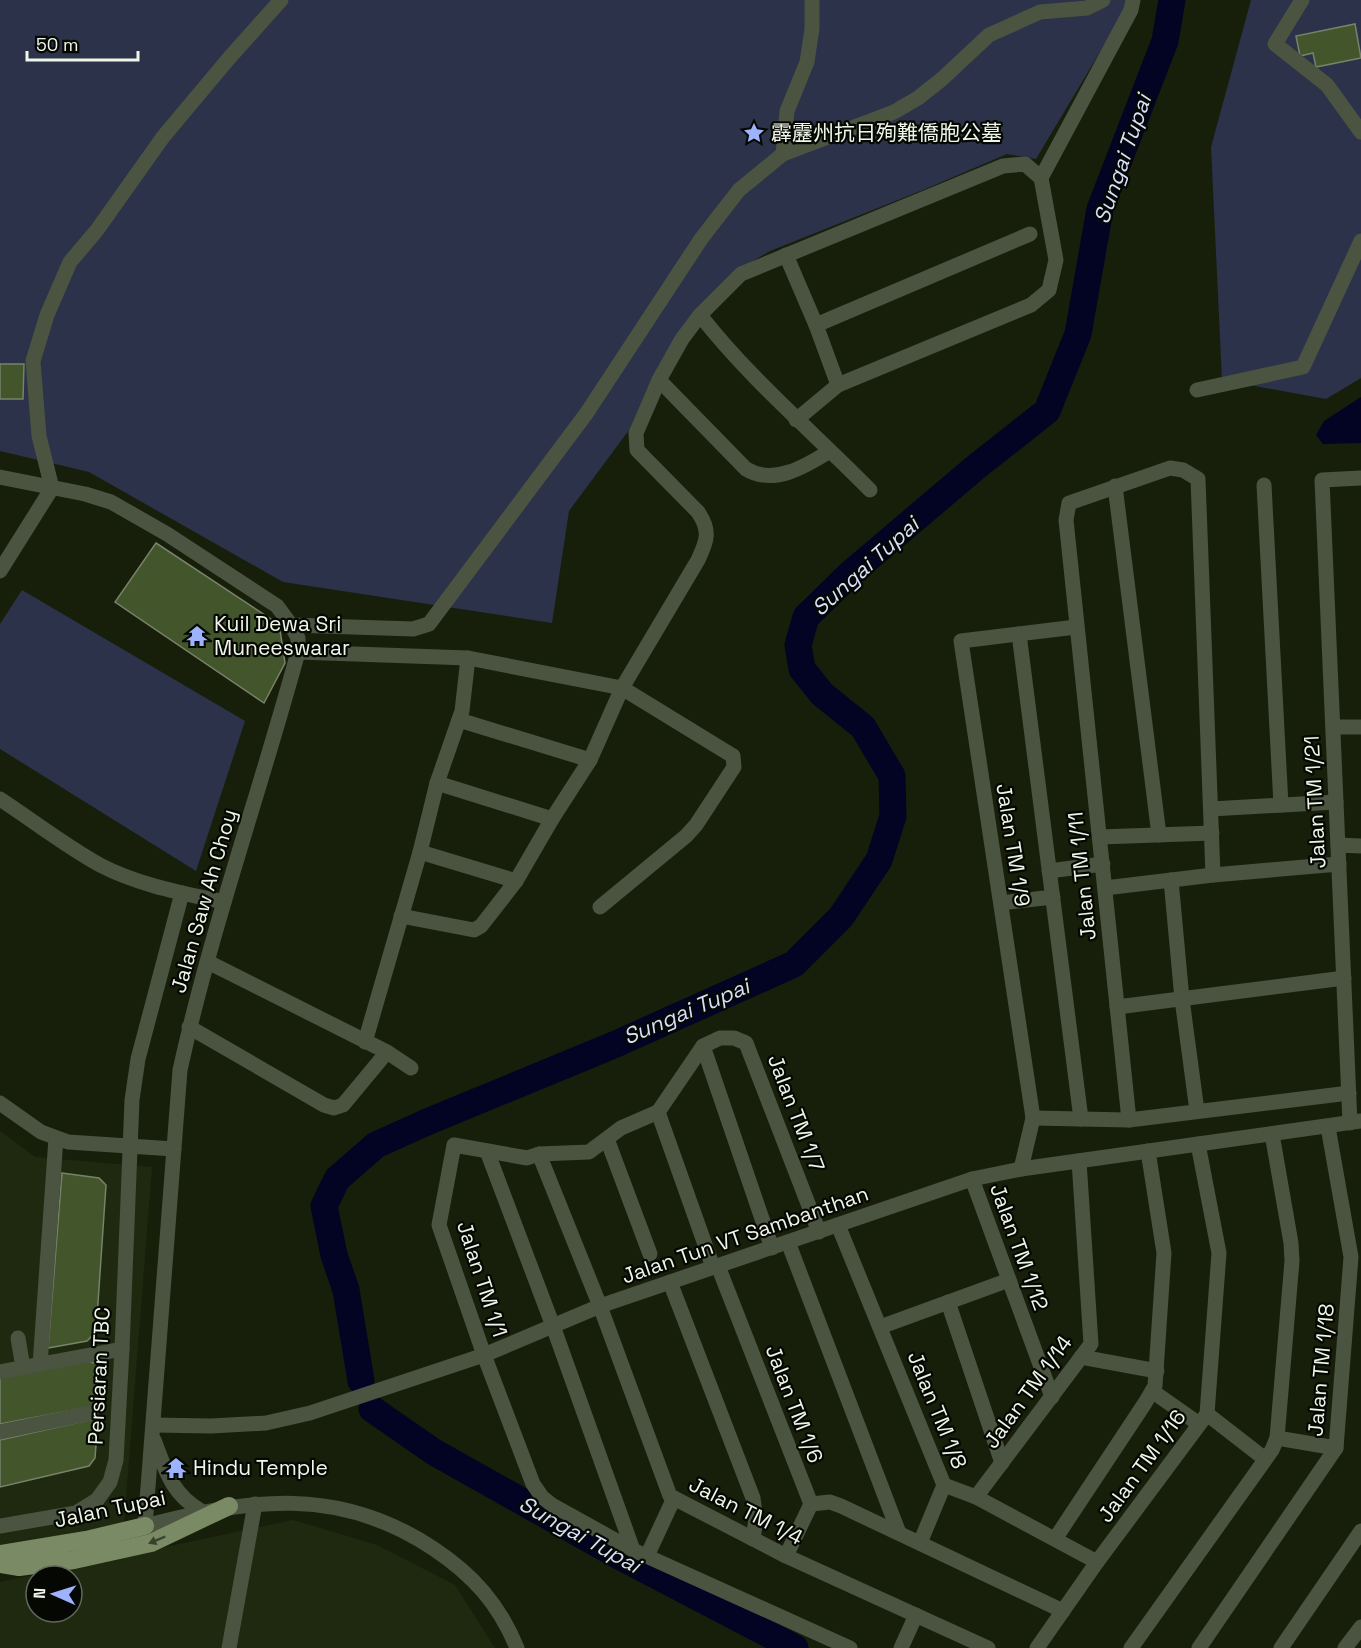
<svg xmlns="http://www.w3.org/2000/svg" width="1361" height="1648" font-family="'Space Grotesk','Noto Sans SC',sans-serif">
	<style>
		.built { fill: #1f290f; fill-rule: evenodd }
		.green { fill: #2b324a }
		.water { fill: #030323 }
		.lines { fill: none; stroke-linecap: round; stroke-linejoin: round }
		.river { stroke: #030323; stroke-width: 27 }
		.building { fill: #43552a; stroke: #78826b; stroke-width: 1.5 }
		.minor { stroke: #4b5341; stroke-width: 15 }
		.major { stroke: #798a64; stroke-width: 18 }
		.oneway { fill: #39422e }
		.labels { text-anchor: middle; stroke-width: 4.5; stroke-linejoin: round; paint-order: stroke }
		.poi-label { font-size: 21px; fill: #eff5e8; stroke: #050802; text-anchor: start }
		.street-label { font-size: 21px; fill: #eff5e8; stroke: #050802 }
		.water-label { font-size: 22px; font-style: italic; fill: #d6dffb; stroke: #050802 }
	</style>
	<rect width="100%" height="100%" fill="#171f0b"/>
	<!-- built -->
	<g class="built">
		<path d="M0,1131L35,1157L152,1167L124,1523L0,1547V1487L90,1466L95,1458L98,1419L0,1440V1424L95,1406L100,1366L0,1376ZM62,1173L99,1178L106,1185L96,1332L87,1341L49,1348Z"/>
		<path d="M293,1520L377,1545L455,1585L495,1648H0V1582ZM36,1576H72V1612H36Z"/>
	</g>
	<!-- green -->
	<g class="green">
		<polygon points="0,0 1131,0 1036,159 1007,154 923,190 770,251 731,274 678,333 647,389 629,430 569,511 552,623 283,582 89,472 0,451"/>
		<polygon points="1251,0 1361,0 1361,378 1326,399 1222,380 1211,147"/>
		<polygon points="22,590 245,721 196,871 0,749 0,624"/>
	</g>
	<!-- water -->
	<polygon class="water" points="1361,397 1361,443 1323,444 1316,435 1324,421"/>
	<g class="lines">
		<!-- river -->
		<g class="river">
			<polyline points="361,1381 346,1290 334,1255 324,1206 337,1179 376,1145 427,1122 616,1044 794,964 841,917 879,860 893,816 892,776 863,727 822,694 802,669 798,645 806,617 851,573 976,467 1047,411 1078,334 1100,209 1165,41 1172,0"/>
			<polyline points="372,1409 434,1452 619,1556 795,1648"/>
		</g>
	</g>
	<!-- building -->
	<g class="building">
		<polygon points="1355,24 1361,58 1316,67 1313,53 1300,56 1296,36"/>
		<polygon points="0,364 24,364 23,399 0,399"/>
		<polygon points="156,543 274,621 280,630 285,663 264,703 115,602"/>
		<polygon points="62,1173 99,1178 106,1185 96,1332 87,1341 48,1348"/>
		<polygon points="85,1360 100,1365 95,1406 0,1424 0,1376"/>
		<polygon points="98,1418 95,1458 89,1466 0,1487 0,1440"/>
	</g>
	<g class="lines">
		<!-- minor -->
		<g class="minor">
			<polyline points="1302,0 1275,44 1327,85 1361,132"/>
			<polyline points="783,154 787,111 807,62 812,29 812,0"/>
			<polyline points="1041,178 1131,10 1133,0"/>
			<polyline points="786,255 816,325 838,385"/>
			<path d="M700,315C750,379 813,432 870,490"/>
			<polyline points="816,325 1030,234"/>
			<path d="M659,380L746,469C774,486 806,466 830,451"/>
			<polyline points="1197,390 1303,367 1361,241"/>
			<path d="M0,477L85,494L111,502L167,534L277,606L291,625L298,638V652C260,792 211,929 180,1070L145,1526C249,1499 339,1485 434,1549C473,1575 499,1604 517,1648"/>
			<polyline points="1264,485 1281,805"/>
			<polyline points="1115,486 1159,835"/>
			<polyline points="0,571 52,488 39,436 33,361 47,315 70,262 97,230 163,137 230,57 281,0"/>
			<polyline points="291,625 413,629 429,624 586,414 701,239 739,190 783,154 894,112 918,98 942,79 989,35 1040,12 1087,8 1103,0"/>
			<polyline points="1019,634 1081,1119"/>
			<polyline points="298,652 468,658 622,688 733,756 734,767 696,825 686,836 600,907"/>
			<polyline points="459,720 590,760"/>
			<polyline points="1333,727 1361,727"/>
			<polyline points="437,783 552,819"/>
			<path d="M0,799C32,820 67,847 100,865C138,885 182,893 224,902"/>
			<polyline points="1211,809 1336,802"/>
			<polyline points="1100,837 1212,833"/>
			<polyline points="1338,845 1361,846"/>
			<polyline points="420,852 516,881"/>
			<polyline points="1049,871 1103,864"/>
			<polyline points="1171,880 1182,999 1197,1111"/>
			<polyline points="1105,888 1213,875 1339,864"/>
			<polyline points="1001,903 1053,897"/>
			<path d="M401,916L474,930L481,926L516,881L552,819L590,760L622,688L698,560C707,541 711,531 698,512L637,450L636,433L659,380L682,339L700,315L741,274L1003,166L1025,164L1041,178L1056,260L1049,290L1031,305L838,385L796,420"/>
			<polyline points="208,962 387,1052 411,1068"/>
			<polyline points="1117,1007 1344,978"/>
			<polyline points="189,1027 324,1105 334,1108 343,1105 387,1052"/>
			<polyline points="365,1042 420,852 437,783 462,711 468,658"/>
			<polyline points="703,1046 772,1248"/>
			<polyline points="0,1103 41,1132 68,1142 174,1149"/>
			<polyline points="658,1112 713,1267"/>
			<polyline points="1033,1118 1129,1120 1349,1093"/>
			<polyline points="1129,1120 1066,520 1069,503 1170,468 1183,470 1198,479 1213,875"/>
			<polyline points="1350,1123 1322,480 1361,478"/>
			<polyline points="607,1139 650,1254"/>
			<polyline points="487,1151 553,1326 633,1550"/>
			<polyline points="539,1154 600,1306 670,1496 786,1556 988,1648"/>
			<polyline points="1021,1169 1033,1118 961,641 1076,627"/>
			<polyline points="972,1179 1052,1397"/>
			<polyline points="838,1225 944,1485 976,1497 1097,1562"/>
			<polyline points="819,1232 746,1043 734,1038 720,1038 703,1046 658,1112 621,1128 589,1152 539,1154 527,1158 454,1145 439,1225 484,1355 533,1484 542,1497 552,1505 633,1550 850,1648"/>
			<polyline points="788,1242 899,1533"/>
			<polyline points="718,1266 811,1504 786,1556"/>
			<polyline points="670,1282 753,1498 756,1519 753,1539"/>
			<polyline points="948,1302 1002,1463"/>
			<polyline points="880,1327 1009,1280"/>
			<polyline points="18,1338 23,1368"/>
			<polyline points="1081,1357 1157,1371"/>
			<polyline points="40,1365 56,1138"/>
			<polyline points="0,1372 122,1349"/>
			<polyline points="1152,1391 1199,1424"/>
			<polyline points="1207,1414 1265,1459"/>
			<polyline points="154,1425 211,1426 266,1423 310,1413 484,1355 600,1306 972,1179 1021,1169 1361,1121"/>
			<polyline points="0,1432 91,1413"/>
			<polyline points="1277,1438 1336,1448"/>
			<path d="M154,1440C166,1471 171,1493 201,1511"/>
			<polyline points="976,1497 1091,1344 1079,1161"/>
			<polyline points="811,1504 830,1502 841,1506 1063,1611"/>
			<polyline points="0,1526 76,1513 97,1500 110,1482 116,1460 122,1349 132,1100 138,1059 182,893"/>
			<polyline points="1055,1539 1145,1403 1155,1386 1164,1253 1148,1151"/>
			<polyline points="920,1543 944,1485"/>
			<polyline points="647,1556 674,1498"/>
			<polyline points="229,1648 255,1504"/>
			<polyline points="901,1648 916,1615"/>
			<polyline points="1037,1648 1097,1562 1207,1414 1219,1253 1198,1144"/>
			<polyline points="1131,1648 1272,1450 1277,1438 1292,1261 1291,1243 1272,1134"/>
			<polyline points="1199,1648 1336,1448 1351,1257 1328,1127"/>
			<polyline points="1281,1648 1361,1531"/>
			<polyline points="1345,1648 1361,1627"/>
		</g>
		<!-- major -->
		<g class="major">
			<polyline points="0,1554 86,1540 145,1526"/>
			<polyline points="0,1564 19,1567 74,1560 151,1543 229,1506"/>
		</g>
	</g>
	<!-- one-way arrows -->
	<defs><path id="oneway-solid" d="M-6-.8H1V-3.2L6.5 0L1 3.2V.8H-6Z" transform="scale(1.5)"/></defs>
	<use class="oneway" href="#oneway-solid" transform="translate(157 1540) rotate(157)"/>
	<!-- icons -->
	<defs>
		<symbol id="sight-bare" viewBox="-9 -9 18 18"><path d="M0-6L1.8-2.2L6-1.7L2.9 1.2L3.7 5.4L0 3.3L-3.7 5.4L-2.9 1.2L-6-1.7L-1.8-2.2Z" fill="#9eb3fd" stroke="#050802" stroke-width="2.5" paint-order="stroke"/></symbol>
		<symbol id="temple-bare" viewBox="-9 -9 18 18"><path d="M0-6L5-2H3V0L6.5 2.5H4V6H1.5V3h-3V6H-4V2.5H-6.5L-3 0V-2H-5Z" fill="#9eb3fd" stroke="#050802" stroke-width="2.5" paint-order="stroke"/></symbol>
	</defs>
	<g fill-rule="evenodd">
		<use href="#sight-bare" x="739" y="118" width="30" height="30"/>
		<use href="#temple-bare" x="182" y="621" width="30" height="30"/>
		<use href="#temple-bare" x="161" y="1453" width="30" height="30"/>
	</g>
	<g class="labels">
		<!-- poi labels -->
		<g class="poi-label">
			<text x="771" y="140">霹靂州抗日殉難僑胞公墓</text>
			<text x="214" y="631">Kuil Dewa Sri<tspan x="214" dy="24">Muneeswarar</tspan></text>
			<text x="193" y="1475">Hindu Temple</text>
		</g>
		<!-- street labels -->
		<g class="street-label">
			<text transform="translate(1315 802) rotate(-93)" y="7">Jalan TM 1/21</text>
			<text transform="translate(1013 845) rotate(81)" y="7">Jalan TM 1/9</text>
			<text transform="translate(1082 876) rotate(-96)" y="7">Jalan TM 1/11</text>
			<text transform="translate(204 901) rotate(-74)" y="7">Jalan Saw Ah Choy</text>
			<text transform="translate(796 1113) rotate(69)" y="7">Jalan TM 1/7</text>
			<text transform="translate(745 1235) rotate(-19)" y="7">Jalan Tun VT Sambanthan</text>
			<text transform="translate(1019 1247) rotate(70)" y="7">Jalan TM 1/12</text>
			<text transform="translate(482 1279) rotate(72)" y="7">Jalan TM 1/1</text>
			<text transform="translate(1321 1370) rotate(-85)" y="7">Jalan TM 1/18</text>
			<text transform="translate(99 1376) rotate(-87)" y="7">Persiaran TBC</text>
			<text transform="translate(1028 1392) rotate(-54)" y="7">Jalan TM 1/14</text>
			<text transform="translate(794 1404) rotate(69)" y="7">Jalan TM 1/6</text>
			<text transform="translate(937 1410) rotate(68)" y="7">Jalan TM 1/8</text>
			<text transform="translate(1142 1466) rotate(-54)" y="7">Jalan TM 1/16</text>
			<text transform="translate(110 1509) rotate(-12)" y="7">Jalan Tupai</text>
			<text transform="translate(746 1511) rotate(27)" y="7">Jalan TM 1/4</text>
		</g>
		<!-- water labels -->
		<g class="water-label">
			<text transform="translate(1122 159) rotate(-71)" y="8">Sungai Tupai</text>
			<text transform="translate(865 566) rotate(-42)" y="8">Sungai Tupai</text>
			<text transform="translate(686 1011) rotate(-23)" y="8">Sungai Tupai</text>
			<text transform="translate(580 1534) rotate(29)" y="8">Sungai Tupai</text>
		</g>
	</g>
	<!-- north arrow -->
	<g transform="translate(54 1594) rotate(273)"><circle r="28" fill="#050802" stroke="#63675e" stroke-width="1.5"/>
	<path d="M0-4.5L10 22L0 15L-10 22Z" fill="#9eb3fd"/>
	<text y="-9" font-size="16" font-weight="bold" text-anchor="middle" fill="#eff5e8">N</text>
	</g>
	<!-- scale -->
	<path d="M27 51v9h111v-9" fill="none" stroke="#eff5e8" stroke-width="3"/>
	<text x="36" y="51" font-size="18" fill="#eff5e8" stroke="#050802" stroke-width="4.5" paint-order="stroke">50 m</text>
</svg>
